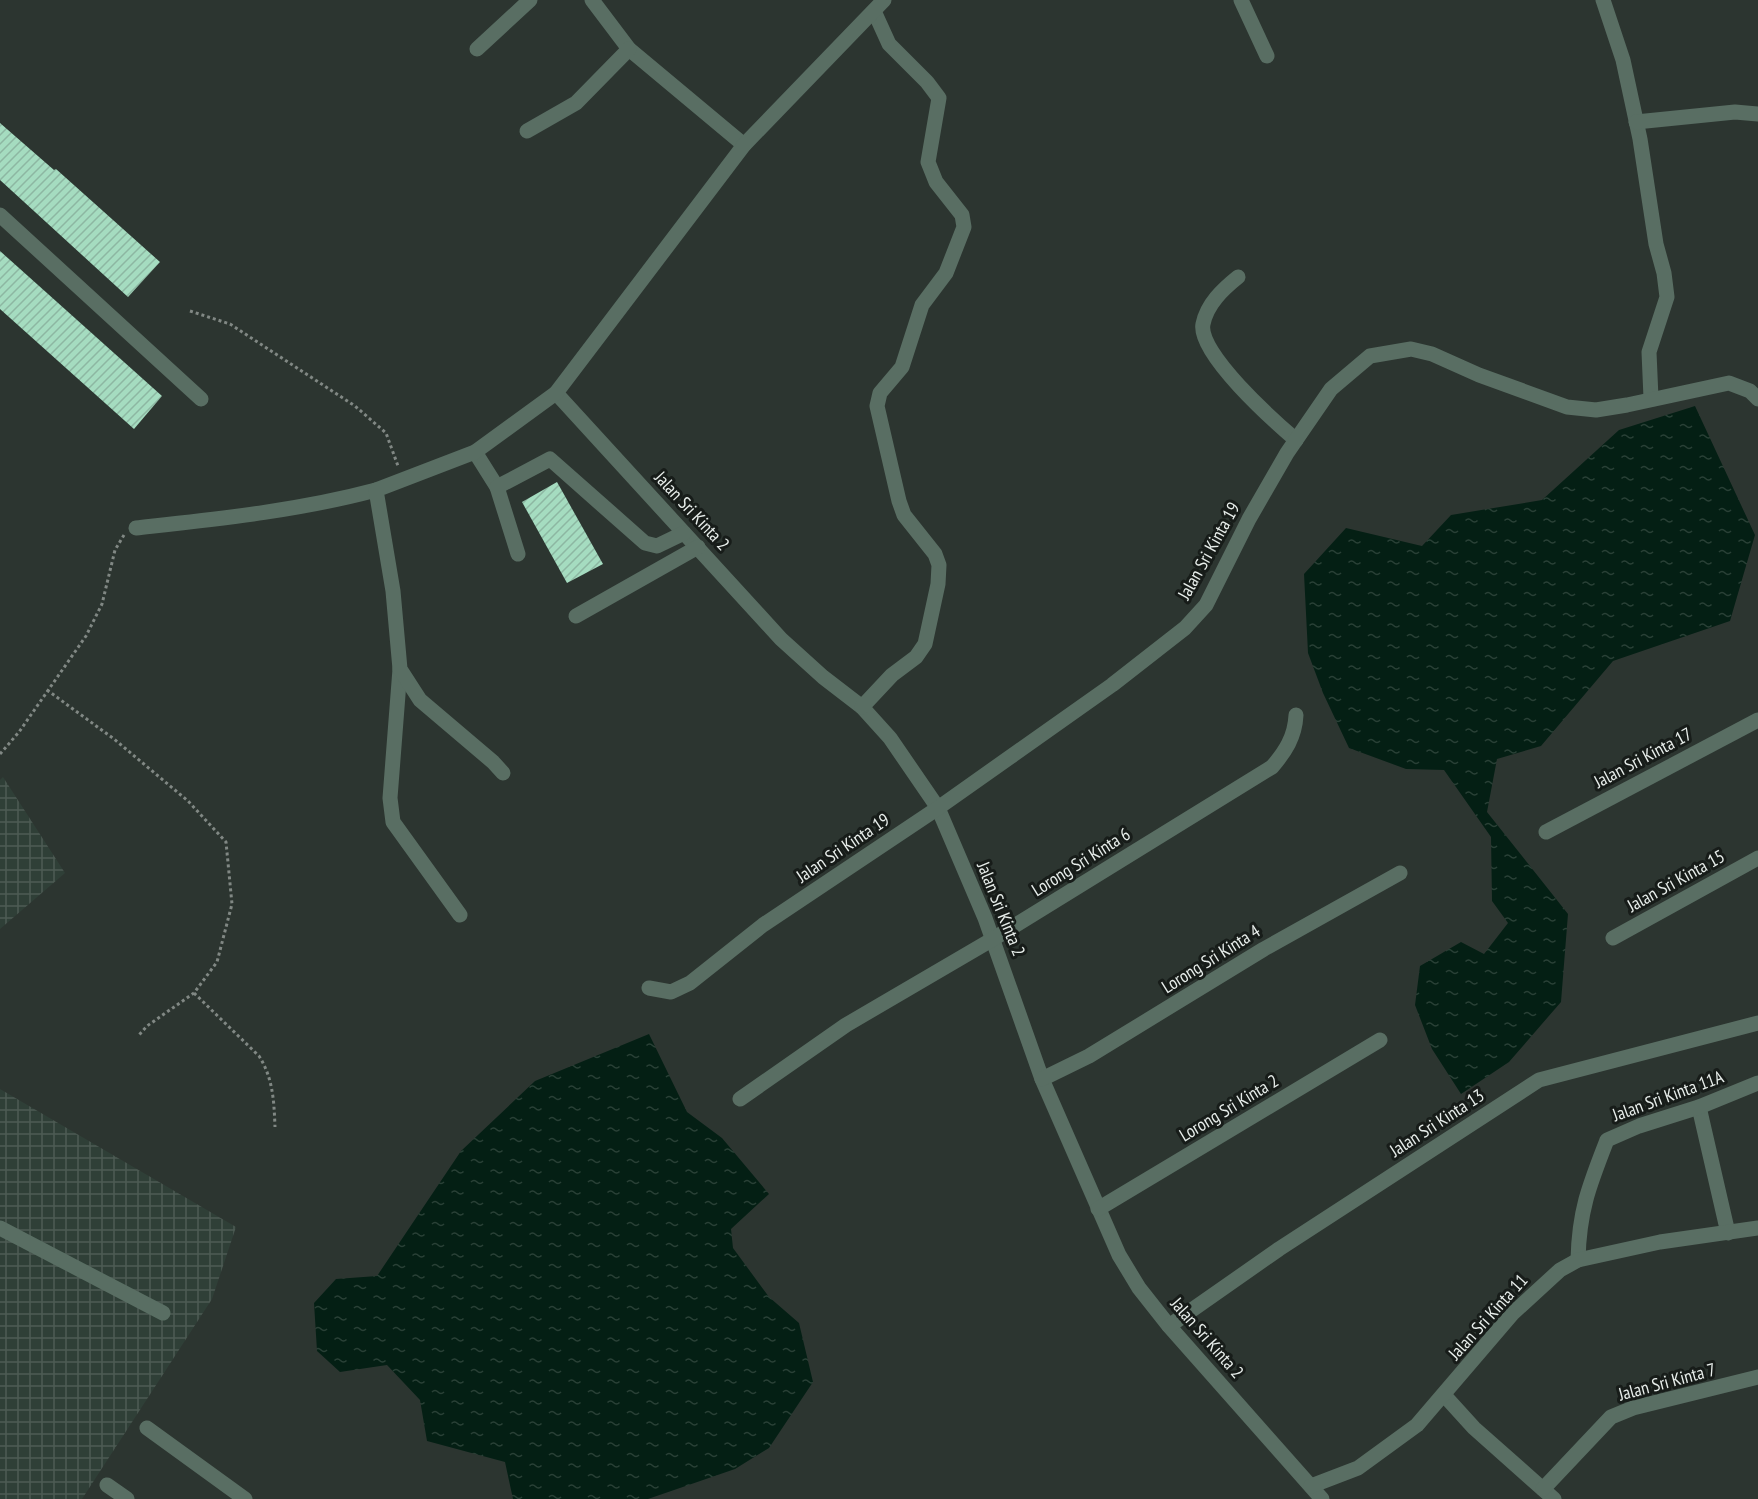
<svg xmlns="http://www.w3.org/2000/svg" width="1758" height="1499" font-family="'PT Sans Narrow',sans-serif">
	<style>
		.industrial { fill: url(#industrial-grid) }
		.water { fill: url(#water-ripples) }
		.building { fill: url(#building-hatch) }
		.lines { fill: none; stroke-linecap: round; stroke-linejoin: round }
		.path { stroke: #818884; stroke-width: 3; stroke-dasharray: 3 3; stroke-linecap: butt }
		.minor { stroke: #596e63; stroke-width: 15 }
		.labels { text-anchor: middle; stroke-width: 6; stroke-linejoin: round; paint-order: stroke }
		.street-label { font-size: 18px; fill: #e8eeeb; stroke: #171c19 }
	</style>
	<defs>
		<pattern id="industrial-grid" width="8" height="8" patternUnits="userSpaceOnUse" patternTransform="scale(1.5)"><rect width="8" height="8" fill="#2f3f37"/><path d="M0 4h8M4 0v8" fill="none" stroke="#4d5b54"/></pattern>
		<pattern id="water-ripples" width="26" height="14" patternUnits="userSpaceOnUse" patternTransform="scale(1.5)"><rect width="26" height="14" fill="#041f14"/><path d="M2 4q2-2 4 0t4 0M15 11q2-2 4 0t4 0" fill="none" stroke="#294036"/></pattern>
		<pattern id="building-hatch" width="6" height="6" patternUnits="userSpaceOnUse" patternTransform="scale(1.5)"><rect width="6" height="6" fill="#a5dcc0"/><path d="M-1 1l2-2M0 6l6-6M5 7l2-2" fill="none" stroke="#8db7a2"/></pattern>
	</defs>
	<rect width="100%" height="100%" fill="#2c3530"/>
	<!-- industrial -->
	<g class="industrial">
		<polygon points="3,777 65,873 0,929 0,780"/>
		<polygon points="0,1089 236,1227 212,1299 82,1499 0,1499"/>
	</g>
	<!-- water -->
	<g class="water">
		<polygon points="1695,406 1755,535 1730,621 1613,661 1541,746 1497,759 1487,812 1568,914 1561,1002 1509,1062 1461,1094 1432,1049 1415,1005 1420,966 1461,942 1484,954 1508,923 1492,901 1491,837 1444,770 1406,769 1349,748 1323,693 1308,653 1304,574 1346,528 1422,546 1451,515 1542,500 1619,430"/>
		<polygon points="649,1034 687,1112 722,1138 769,1194 731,1229 733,1248 769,1297 799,1323 813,1382 769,1448 735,1469 648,1499 513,1499 505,1462 427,1441 420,1400 387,1365 340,1372 317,1351 314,1303 336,1279 377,1276 461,1151 535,1081"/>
	</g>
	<!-- building -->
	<g class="building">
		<polygon points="0,123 54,170 56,169 160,262 128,297 0,180"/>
		<polygon points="0,251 162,396 134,429 0,309"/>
		<polygon points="557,482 603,564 567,583 522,502"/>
	</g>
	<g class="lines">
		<!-- path -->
		<g class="path">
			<polyline points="190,311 230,324 355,406 386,433 398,466"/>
			<polyline points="47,690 114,739 188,801 226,842 232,904 217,962 194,993 147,1026 139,1035"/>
			<polyline points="0,754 19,732 86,636 102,604 115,550 124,535"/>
			<path d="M194,993L259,1056C273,1078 274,1101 275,1127"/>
		</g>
		<!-- minor -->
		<g class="minor">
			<polyline points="592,0 629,49 744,145"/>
			<polyline points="1241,0 1267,56"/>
			<polyline points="1603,0 1623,60 1640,139 1656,244 1664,273 1667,297 1649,352 1651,398"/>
			<polyline points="477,49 530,0"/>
			<polyline points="1636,122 1735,112 1758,114"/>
			<polyline points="527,131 576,103 629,49"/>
			<polyline points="0,215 201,399"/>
			<path d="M1238,277C1223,289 1207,304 1203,324C1197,353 1275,422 1296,440"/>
			<polyline points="556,393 781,639 823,677 862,707 890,738 938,808 985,918 1042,1079 1119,1255 1139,1288 1169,1326 1322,1499"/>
			<polyline points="475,452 497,487"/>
			<path d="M136,528C217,519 297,511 376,490"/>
			<polyline points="518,554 497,487 550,459 645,543 657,546 684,533"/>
			<polyline points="576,616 698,547"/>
			<polyline points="400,669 390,798 393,822 460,915"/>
			<polyline points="862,707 892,675 916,657 925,644 938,584 939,565 935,554 904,515 899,501 877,406 880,393 902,367 922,305 946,273 964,227 962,215 936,182 928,162 939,98 927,82 889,44 874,11"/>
			<polyline points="503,773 493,762 420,700 400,669 393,591 376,490 475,452 556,393 744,145 884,0"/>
			<polyline points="1546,832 1758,720"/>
			<polyline points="1613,938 1758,858"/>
			<polyline points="649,988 671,992 690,983 763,925 938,808 1112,685 1185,628 1206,605 1249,519 1287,453 1331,389 1370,356 1411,349 1432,354 1479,375 1567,407 1596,410 1627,405 1729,383 1750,391 1758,399"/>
			<polyline points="1042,1079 1089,1056 1264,949 1400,873"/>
			<path d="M740,1099L846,1025L993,939L1272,767C1285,752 1295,737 1296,715"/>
			<polyline points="1699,1107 1728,1233"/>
			<polyline points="1098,1209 1380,1040"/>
			<polyline points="0,1228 163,1313"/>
			<path d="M1578,1260C1579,1211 1589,1186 1607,1140L1639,1126L1699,1107L1758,1083"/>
			<polyline points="1169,1326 1279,1249 1539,1080 1758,1023"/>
			<polyline points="1444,1395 1474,1428 1554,1499"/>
			<polyline points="147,1428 245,1499"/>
			<polyline points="107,1485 127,1499"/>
			<polyline points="1311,1486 1358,1468 1417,1425 1512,1314 1560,1270 1578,1260 1660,1242 1758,1228"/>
			<polyline points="1543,1489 1611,1417 1633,1408 1758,1377"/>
		</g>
	</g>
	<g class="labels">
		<!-- street labels -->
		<g class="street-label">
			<text transform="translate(692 511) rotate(47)" y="6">Jalan Sri Kinta 2</text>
			<text transform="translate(1209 551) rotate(-61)" y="6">Jalan Sri Kinta 19</text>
			<text transform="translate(1643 758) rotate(-28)" y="6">Jalan Sri Kinta 17</text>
			<text transform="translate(843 848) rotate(-34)" y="6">Jalan Sri Kinta 19</text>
			<text transform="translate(1081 862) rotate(-32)" y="6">Lorong Sri Kinta 6</text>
			<text transform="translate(1676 881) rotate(-29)" y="6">Jalan Sri Kinta 15</text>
			<text transform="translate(1001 909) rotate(68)" y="6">Jalan Sri Kinta 2</text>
			<text transform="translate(1211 959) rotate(-32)" y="6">Lorong Sri Kinta 4</text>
			<text transform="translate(1668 1096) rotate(-20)" y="6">Jalan Sri Kinta 11A</text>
			<text transform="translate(1229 1108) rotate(-31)" y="6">Lorong Sri Kinta 2</text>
			<text transform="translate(1437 1123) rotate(-33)" y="6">Jalan Sri Kinta 13</text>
			<text transform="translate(1488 1317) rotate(-48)" y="6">Jalan Sri Kinta 11</text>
			<text transform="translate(1207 1338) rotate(49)" y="6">Jalan Sri Kinta 2</text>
			<text transform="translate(1667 1382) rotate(-15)" y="6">Jalan Sri Kinta 7</text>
		</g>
	</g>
</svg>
